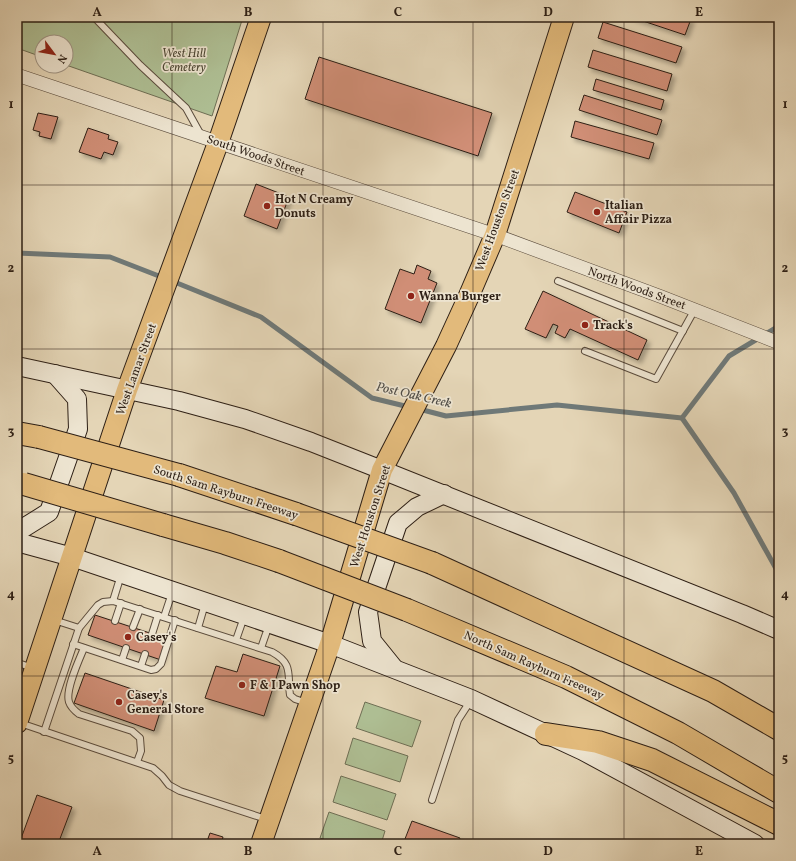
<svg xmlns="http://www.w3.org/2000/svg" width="796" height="861" font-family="Vollkorn,serif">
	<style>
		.green { fill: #aebe93; stroke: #6e6e54 }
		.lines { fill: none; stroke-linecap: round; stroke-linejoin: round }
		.stream { stroke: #6f7978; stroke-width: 5 }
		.building { fill: #d08e76; stroke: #2d1f15; filter: url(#shadow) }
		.lane-casing { stroke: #5b4c3d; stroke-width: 8 }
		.street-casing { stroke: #5b4c3d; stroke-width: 14 }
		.secondary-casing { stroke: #2d1f15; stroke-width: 20 }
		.primary-casing { stroke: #2d1f15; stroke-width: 22 }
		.highway-casing { stroke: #2d1f15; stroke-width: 24 }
		.lane { stroke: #ede4d0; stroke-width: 6 }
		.street { stroke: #ede4d0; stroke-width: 13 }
		.secondary { stroke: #ede4d0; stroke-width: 18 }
		.primary { stroke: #e2ba7b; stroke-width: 20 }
		.highway { stroke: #e2ba7b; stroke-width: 22 }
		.highway-bridge-casing { stroke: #2d1f15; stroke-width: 24; stroke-linecap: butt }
		.highway-bridge { stroke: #e2ba7b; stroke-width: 22 }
		.grid { fill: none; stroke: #2d1f15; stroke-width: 1; stroke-opacity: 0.55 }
		.poi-dot { fill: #8f2418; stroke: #ede4d0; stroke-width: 1.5 }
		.labels { text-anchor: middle; stroke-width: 3.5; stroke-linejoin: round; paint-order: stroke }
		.park-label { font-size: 12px; font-style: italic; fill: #4d4734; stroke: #ede4d0 }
		.street-label { font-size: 12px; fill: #2d1f15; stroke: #ede4d0 }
		.poi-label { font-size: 12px; font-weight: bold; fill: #2d1f15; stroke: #ede4d0; text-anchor: start }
		.water-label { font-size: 13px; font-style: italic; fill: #4e4c47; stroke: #ede4d0 }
		.neatline { fill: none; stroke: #2d1f15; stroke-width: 1.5 }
		.grid-label { font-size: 13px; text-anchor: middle; font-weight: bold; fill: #2d1f15 }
	</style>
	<defs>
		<filter id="shadow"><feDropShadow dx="3.5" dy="3.5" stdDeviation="2" flood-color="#0004"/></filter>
	</defs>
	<rect width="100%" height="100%" fill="#e4d5b6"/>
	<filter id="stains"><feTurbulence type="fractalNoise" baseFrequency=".005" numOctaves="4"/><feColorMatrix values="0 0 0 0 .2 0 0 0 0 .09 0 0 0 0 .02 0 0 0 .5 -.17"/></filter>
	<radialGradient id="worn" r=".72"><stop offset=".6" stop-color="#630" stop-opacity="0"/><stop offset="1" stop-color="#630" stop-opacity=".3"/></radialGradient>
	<!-- green -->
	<g class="green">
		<polygon points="17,17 243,17 212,116 66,65 66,42 42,42 42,57 17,48"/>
		<polygon points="365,702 421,721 412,747 356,728"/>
		<polygon points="353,738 408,756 400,782 345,764"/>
		<polygon points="341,776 396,794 387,820 333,802"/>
		<polygon points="329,812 385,831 381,844 338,844 320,838"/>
	</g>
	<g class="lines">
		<!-- stream -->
		<g class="stream">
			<polyline points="17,253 110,257 164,278"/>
			<polyline points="172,281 261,317 372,398 409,407"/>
			<polyline points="419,409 446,416 557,405 682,418 729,356 779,326"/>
			<polyline points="682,418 734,493 779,574"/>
		</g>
	</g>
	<!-- building -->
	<g class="building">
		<polygon points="631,17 685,17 691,19 685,35"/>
		<polygon points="603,22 682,47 676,63 598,38"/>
		<polygon points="593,50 672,74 667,91 588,67"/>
		<polygon points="319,57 492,113 478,156 305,99"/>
		<polygon points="596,79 664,100 661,110 593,90"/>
		<polygon points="584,95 662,120 657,135 579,110"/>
		<polygon points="38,113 58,117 51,139 39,136 40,132 33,130"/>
		<polygon points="575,121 654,143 649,159 571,137"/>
		<polygon points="88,128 109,135 108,139 118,142 113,155 104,152 101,159 79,152"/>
		<polygon points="256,184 289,197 277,229 244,216"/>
		<polygon points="575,192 627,212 619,233 567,212"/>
		<polygon points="417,265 431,271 428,279 437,283 421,323 385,309 400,269 414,274"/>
		<polygon points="543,291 647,340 638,360 570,329 565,338 555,333 558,326 553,324 546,338 525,329"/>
		<polygon points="95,615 168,639 161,660 88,635"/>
		<polygon points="243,654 280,666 264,716 205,698 216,666 237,672"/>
		<polygon points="85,673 164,700 154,731 74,703"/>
		<polygon points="37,795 72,807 58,844 19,844"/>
		<polygon points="412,821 460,838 458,844 403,844"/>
		<polygon points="210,833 223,837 221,844 206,844"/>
	</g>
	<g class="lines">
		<defs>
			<g id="lane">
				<polyline points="94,17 140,65 186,108 201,135"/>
				<polyline points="558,281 683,331"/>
				<polyline points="585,351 656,379 695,309"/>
				<polyline points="113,601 121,575"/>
				<polyline points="164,617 172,593"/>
				<polyline points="54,620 79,628"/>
				<polyline points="115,621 121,603"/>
				<polyline points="133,627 140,609"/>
				<polyline points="198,628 205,604"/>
				<polyline points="152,634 158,615"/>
				<polyline points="236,640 244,617"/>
				<polyline points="73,644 151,670 156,669 161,664 175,620"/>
				<path d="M84,648C79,660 65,690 69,702C71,708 75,711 79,714L132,731L140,738L141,751L137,762"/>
				<polyline points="261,648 269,625"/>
				<polyline points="122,660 126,648"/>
				<polyline points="17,665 21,664 33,668"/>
				<polyline points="141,666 145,654"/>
				<polyline points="20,723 153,768 162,776 169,785 180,791 266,819"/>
				<path d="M44,732L79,628L98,605L103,602L113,601L272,652C294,664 287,675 290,695L295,699L307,703"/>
				<polyline points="432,800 458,720 471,700"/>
			</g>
			<polyline id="street" points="17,75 495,235 662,297 779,343"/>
			<g id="secondary">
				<polyline points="17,366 179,401 245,419 311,442 382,470 742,614 779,630"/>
				<polyline points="17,532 49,512 78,429 77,399 55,374"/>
				<polyline points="17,542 72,557 330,644 471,699 583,751 755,844"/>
				<polyline points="393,667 372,641 368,612 398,523 417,507 444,494"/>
			</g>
			<g id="primary">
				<polyline points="17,723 127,390 218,143 261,17"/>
				<polyline points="261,844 330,644 382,470 446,346 468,298 495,235 564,17"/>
			</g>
			<g id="highway">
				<polyline points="17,433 39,437"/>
				<polyline points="179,475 296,514"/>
				<polyline points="163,525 225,543 279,561"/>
				<polyline points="432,563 713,691 779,729"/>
				<polyline points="407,610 566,677 678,733 779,792"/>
				<polyline points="546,734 598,742 652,760 779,824"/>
			</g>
		</defs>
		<!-- lane casing -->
		<use href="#lane" class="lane-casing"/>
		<!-- street casing -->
		<use href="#street" class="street-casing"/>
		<!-- secondary casing -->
		<use href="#secondary" class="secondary-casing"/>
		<!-- primary casing -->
		<use href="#primary" class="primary-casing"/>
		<!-- highway casing -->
		<use href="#highway" class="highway-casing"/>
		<!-- lane -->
		<use href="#lane" class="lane"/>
		<!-- street -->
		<use href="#street" class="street"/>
		<!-- secondary -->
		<use href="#secondary" class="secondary"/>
		<!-- primary -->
		<use href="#primary" class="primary"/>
		<!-- highway -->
		<use href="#highway" class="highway"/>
		<defs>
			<g id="highway-bridge">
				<polyline points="39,437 179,475"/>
				<polyline points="24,484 163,525"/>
				<polyline points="296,514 432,563"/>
				<polyline points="279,561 407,610"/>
			</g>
		</defs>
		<!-- highway-bridge casing -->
		<use href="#highway-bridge" class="highway-bridge-casing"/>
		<!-- highway-bridge -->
		<use href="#highway-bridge" class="highway-bridge"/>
	</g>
	<!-- grid -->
	<path class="grid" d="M172,17V844M323,17V844M473,17V844M624,17V844M17,185H779M17,349H779M17,512H779M17,676H779"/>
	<!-- markers -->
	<g class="poi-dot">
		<circle cx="267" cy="206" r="4"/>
		<circle cx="597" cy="212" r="4"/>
		<circle cx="411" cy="296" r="4"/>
		<circle cx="585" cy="325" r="4"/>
		<circle cx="128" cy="637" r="4"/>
		<circle cx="242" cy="685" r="4"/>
		<circle cx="119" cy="702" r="4"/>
	</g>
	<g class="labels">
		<!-- park labels -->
		<g class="park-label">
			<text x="184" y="57">West Hill<tspan x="184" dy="14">Cemetery</tspan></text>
		</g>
		<!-- street labels -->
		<g class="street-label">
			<text transform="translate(256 155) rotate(19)" y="4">South Woods Street</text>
			<text transform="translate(497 220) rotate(-70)" y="4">West Houston Street</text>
			<text transform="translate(637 288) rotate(20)" y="4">North Woods Street</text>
			<text transform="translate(136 369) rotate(-70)" y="4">West Lamar Street</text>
			<text transform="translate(226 492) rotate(18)" y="4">South Sam Rayburn Freeway</text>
			<text transform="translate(370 516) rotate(-72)" y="4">West Houston Street</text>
			<text transform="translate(534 665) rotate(24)" y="4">North Sam Rayburn Freeway</text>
		</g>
		<!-- poi labels -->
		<g class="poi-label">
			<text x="275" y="203">Hot N Creamy<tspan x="275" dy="14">Donuts</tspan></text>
			<text x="605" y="209">Italian<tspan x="605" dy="14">Affair Pizza</tspan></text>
			<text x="419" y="300">Wanna Burger</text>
			<text x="593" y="329">Track's</text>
			<text x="136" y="641">Casey's</text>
			<text x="250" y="689">F &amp; I Pawn Shop</text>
			<text x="127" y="699">Casey's<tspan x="127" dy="14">General Store</tspan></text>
		</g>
		<!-- water labels -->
		<g class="water-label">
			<text transform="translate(414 394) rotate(13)" y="5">Post Oak Creek</text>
		</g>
	</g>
	<!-- margin -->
	<rect width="796" height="861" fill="none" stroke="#e4d5b6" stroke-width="44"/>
	<!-- north arrow -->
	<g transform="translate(54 54) rotate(122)"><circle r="19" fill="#ede4d0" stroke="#a09585"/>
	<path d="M0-3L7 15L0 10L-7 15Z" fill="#8f2418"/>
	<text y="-6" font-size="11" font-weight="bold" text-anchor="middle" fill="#2d1f15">N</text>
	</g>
	<rect x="22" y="22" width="752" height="817" class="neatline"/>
	<g class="grid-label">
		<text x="97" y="16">A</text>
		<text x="248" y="16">B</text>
		<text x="398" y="16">C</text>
		<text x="548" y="16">D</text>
		<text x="699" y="16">E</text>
		<text x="11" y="108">1</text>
		<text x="785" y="108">1</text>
		<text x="11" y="272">2</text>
		<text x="785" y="272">2</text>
		<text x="11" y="435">3</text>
		<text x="785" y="435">3</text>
		<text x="11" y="598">4</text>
		<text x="785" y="598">4</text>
		<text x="11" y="762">5</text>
		<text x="785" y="762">5</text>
		<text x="97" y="855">A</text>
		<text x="248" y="855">B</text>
		<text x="398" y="855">C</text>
		<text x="548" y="855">D</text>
		<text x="699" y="855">E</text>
	</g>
	<rect width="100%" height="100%" filter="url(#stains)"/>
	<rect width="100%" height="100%" fill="url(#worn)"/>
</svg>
